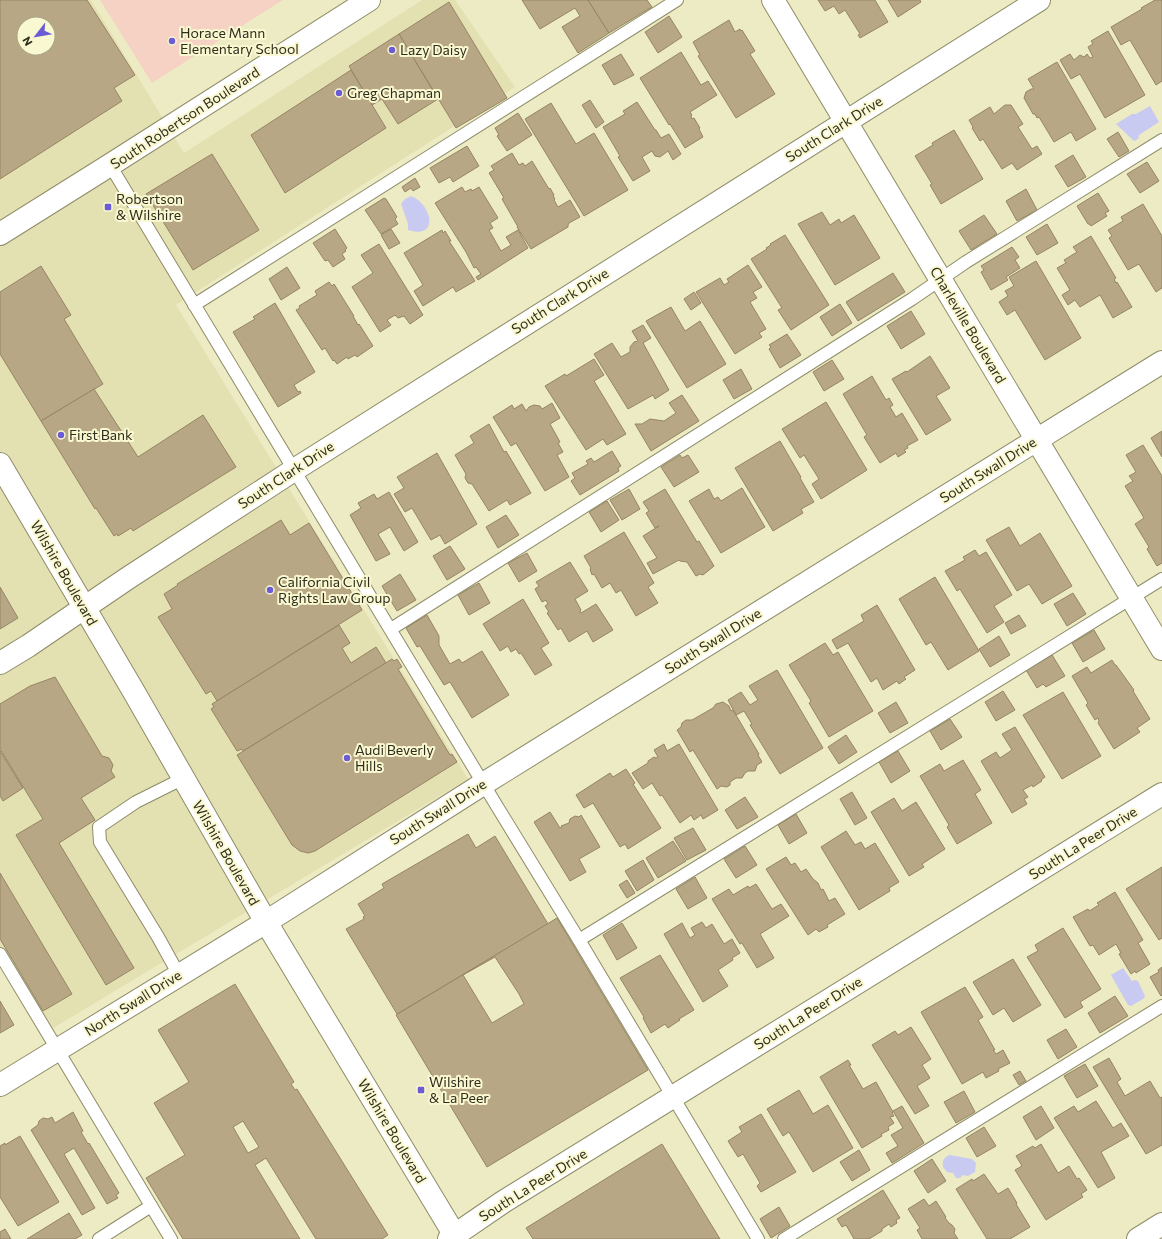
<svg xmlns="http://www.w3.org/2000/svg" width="1162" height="1239" font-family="Commissioner,sans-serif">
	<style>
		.built { fill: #e3e0b2; fill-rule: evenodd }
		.green { fill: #f5d2c3 }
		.water { fill: #c9caf1 }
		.building { fill: #b8a784; stroke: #968564; fill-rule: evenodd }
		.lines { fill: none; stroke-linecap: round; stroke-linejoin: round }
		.lane-casing { stroke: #8e8c68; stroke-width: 14 }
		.street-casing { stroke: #8e8c68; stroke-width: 24 }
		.secondary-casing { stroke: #8e8c68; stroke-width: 24 }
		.primary-casing { stroke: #8e8c68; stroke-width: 24 }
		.lane { stroke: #fff; stroke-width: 12 }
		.street { stroke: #fff; stroke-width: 22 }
		.secondary { stroke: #fff; stroke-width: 22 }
		.primary { stroke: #fff; stroke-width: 22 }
		.poi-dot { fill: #6b5bd5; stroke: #faf8d1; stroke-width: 1.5 }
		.labels { text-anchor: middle; stroke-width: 4; stroke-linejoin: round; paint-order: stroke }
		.poi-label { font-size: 14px; fill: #2f2d1e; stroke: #faf8d1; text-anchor: start }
		.street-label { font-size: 14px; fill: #2f2d1e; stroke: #faf8d1 }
	</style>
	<rect width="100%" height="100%" fill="#edebc4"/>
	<!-- built -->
	<path class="built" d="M0,0H91L184,153L422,0H455L515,87L176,305L468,779L45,1033L0,960ZM24,24H48V48H24Z"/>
	<!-- green -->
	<polygon class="green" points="100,0 283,0 152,83"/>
	<!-- water -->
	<g class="water">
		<polygon points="1150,106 1159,122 1139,135 1138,139 1134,141 1116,124 1132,114 1136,114"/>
		<path d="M411,196C432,204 440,240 408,230V224L401,204L405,199Z"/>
		<polygon points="1123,968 1132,981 1135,980 1138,981 1145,996 1143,999 1131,1006 1128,1005 1111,975"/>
		<path d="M950,1155L972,1159L976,1163L975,1172L968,1176L963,1175L960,1178H956L953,1173L947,1172L943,1167C942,1161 944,1157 950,1155Z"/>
	</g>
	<!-- building -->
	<g class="building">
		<path d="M0,0H87L135,75L114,88L122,101L0,179ZM24,24H48V48H24Z"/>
		<polygon points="522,0 588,0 609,33 578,53 562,27 580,16 575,8 540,29"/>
		<polygon points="588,0 647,0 652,7 609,33"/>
		<polygon points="818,0 875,0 888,22 860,38 858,35 860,34 845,10 839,14 834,6 825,11"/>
		<polygon points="888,0 920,0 921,2 898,17"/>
		<polygon points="1155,0 1161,0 1162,1 1162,81 1156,85 1130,40 1121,45 1111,27 1142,9 1141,8"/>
		<polygon points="449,2 507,98 456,128 399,34"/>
		<polygon points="669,16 682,37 658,53 645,32"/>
		<polygon points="729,20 735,32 740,29 741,31 742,30 755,51 750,54 775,94 736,118 698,56 700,55 693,42"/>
		<polygon points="1108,31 1145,95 1105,118 1080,74 1071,79 1060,60 1070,54 1074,60 1080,55 1084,57 1087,54 1090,58 1093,57 1088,47 1093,44 1091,41"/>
		<polygon points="399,34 438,99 398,124 382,99 372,105 349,66"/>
		<polygon points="681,52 701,85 708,81 717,95 690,112 692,115 691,116 692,119 694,118 700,128 699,129 703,137 685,148 670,124 669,125 640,78"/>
		<polygon points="621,54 634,75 614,85 602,65"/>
		<polygon points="1057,62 1096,129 1076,141 1071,132 1054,142 1039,117 1037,118 1035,114 1033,114 1024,98 1026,92 1031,89 1034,89 1028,79"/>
		<polygon points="351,70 386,128 285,193 251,135"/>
		<polygon points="590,100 604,122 596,128 582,105"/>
		<polygon points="637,102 655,130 656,130 661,138 669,134 681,154 673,160 668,151 660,157 655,156 652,151 642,157 650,171 633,181 618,157 620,156 603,127 625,114 623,111"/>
		<polygon points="551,103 576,144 594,133 628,190 584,216 525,119"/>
		<polygon points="1005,105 1011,105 1023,124 1018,127 1032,149 1037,146 1042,154 1017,170 1012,163 1002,169 983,139 980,141 972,128 973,127 969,120 990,107 994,114"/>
		<polygon points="518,113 532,135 507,151 497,136 499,135 495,128"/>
		<polygon points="954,130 983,179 941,204 930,185 932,184 915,156 933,145 932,143"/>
		<polygon points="1118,132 1129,151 1119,157 1107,139"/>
		<polygon points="467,146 479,166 453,182 450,177 439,183 430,168"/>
		<polygon points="512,153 519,165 523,163 525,166 532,161 549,189 550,188 554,195 553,196 555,199 554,200 558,207 570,200 580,217 569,223 568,225 568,227 531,249 517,227 518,227 502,199 504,198 489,173 494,170 491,166"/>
		<polygon points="212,154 259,230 193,270 146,194"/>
		<polygon points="1073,155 1086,177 1068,187 1055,166"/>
		<polygon points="1147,162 1159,181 1140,193 1127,174"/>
		<polygon points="415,178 420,187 413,191 411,188 405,192 402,187"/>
		<polygon points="462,187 465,192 471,189 472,191 479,187 498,218 490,223 493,228 489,230 501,251 511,245 506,237 518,230 528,248 478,280 476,277 481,274 476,267 474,268 466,252 435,203"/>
		<polygon points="1026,189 1037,210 1017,221 1006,201"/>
		<polygon points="1098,193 1109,211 1105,213 1107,216 1091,226 1089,224 1088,224 1077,206"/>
		<polygon points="384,198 386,199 397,217 395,219 398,224 381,234 365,210"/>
		<polygon points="1143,204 1162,236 1162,288 1156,292 1139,264 1128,270 1109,238 1112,236 1108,230 1123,221 1121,217"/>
		<polygon points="822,212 830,225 839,219 841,223 854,215 880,258 835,285 798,224"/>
		<polygon points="984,215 997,234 971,250 959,231"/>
		<polygon points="1047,224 1058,243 1037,255 1026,237"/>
		<polygon points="335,229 347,248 345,250 346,251 342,254 345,259 333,267 328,260 325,261 313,243"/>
		<polygon points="391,229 400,243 389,249 381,235"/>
		<polygon points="442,230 443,233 445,231 451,241 449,241 475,281 456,292 453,287 423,306 414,291 423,285 404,253"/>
		<polygon points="785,235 829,305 791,330 778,310 782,308 751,259 767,249 766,248 771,245 770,244"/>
		<polygon points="1091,236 1116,278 1114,279 1116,283 1117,282 1132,307 1113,318 1100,295 1080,307 1075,300 1068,305 1062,295 1070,290 1057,268 1066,263 1064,260 1077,252 1073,247"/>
		<polygon points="379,244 423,315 410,324 404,316 398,318 395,315 387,320 391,325 380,332 352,287 373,273 361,255"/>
		<polygon points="1012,247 1019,257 1015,260 1020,268 1006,277 1008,280 991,290 981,272 984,270 981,266"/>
		<polygon points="1036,261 1081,338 1045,360 1015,310 1007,315 999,302 1008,296 1005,291 1014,286 1009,277"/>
		<polygon points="748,265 762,287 753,292 757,298 750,302 766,329 759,333 762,337 735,354 696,292 720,278 724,285 729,282 727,279"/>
		<polygon points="41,266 71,315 64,319 103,384 41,421 0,354 0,292"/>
		<polygon points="287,267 300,288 281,300 269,279"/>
		<polygon points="893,273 905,292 858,321 846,302"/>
		<polygon points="329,282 332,286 334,284 354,316 353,316 358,325 359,324 373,346 357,357 355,355 348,359 347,357 337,364 334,360 333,361 325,348 322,350 296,310 300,308 299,306 317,295 315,291"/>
		<polygon points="694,292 701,303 691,310 684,299"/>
		<polygon points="275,303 315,372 294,385 298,392 300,391 301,393 278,407 233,332 255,319 253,317"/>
		<polygon points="840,304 852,323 832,336 820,317"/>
		<polygon points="671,307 685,331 700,321 726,364 687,388 646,321"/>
		<polygon points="911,311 925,334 901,349 887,326"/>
		<polygon points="643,325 651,338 643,343 669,390 655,399 653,395 628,409 594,354 612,343 621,357 630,352 630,347 634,342 638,341 632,331"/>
		<polygon points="787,334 801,355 780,368 769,349 771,347 769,345"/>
		<polygon points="930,356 950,388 936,396 951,420 926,435 892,379 906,371 907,372"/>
		<polygon points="594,359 604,375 594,381 626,434 607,445 603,439 586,450 545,386 565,374 566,376"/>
		<polygon points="832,360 844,379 824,391 813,372"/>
		<polygon points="741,369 752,389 734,399 723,380"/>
		<polygon points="872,376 886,400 889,398 893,405 890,407 896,417 902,413 918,440 907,446 908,448 904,450 906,452 898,457 896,453 880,463 864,437 867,435 843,394"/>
		<polygon points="94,389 138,457 203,415 236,467 133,531 131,528 118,536 117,534 114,536 96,508 95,509 41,421"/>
		<polygon points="682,395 699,421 651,451 635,424 642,424 650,419 664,421 676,413 669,403"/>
		<polygon points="826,402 867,470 821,499 812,484 819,479 804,455 800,458 782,429"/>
		<polygon points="552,403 560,418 550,424 560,442 558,443 563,452 557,455 569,477 545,491 516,443 511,446 493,417 512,405 514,409 522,404 526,411 529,407 534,405 540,406 542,409"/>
		<polygon points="489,424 504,452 506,451 531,493 510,505 507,500 489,511 472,484 468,483 465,478 466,474 455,455 474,443 470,436"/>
		<polygon points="1162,431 1162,457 1151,438"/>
		<polygon points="780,441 801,477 800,478 814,502 801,509 803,513 773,531 735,468"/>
		<polygon points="1143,445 1162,476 1162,563 1157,566 1147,549 1149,547 1135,524 1144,518 1125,486 1133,481 1129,476 1136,472 1126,455"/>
		<polygon points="612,451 621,466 618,468 619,471 580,495 571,481 575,478 572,473 588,464 586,461 591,458 594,462"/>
		<polygon points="437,453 477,524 445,544 440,535 431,540 412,508 405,512 394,494 404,488 397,477"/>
		<polygon points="680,455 682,458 688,455 699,472 674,487 661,467"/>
		<polygon points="742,488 765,527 721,553 689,501 709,489 714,499 718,497 721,501"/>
		<polygon points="629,489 640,509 622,520 610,500"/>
		<polygon points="665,489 697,542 699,541 714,566 703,575 700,574 696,576 687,562 680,561 679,560 653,574 647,563 657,558 643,536 659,526 655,528 646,513 649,511 643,502"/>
		<polygon points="389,492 418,542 404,551 390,527 378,534 390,554 376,561 350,515 361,508 358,503 374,494 377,499"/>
		<polygon points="607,501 619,520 601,532 589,512"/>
		<polygon points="506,515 519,535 498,548 486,527"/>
		<polygon points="281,520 290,535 309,523 362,610 217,701 211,691 206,694 158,617 172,609 164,594 178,585 177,584"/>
		<polygon points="1009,527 1020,546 1040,533 1072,586 1042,604 1029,584 1017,591 986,540"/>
		<polygon points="624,532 654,583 648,587 658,603 636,616 621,590 616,593 610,583 602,588 594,574 592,575 590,569 591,568 584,556"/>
		<polygon points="450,546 465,569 447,580 433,556"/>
		<polygon points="975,550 979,556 986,552 1012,595 994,606 1004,622 987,633 960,589 957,591 945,571 965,560 963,557"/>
		<polygon points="527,553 537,571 519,582 508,563"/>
		<polygon points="570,562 588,591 575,599 581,610 580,611 581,613 596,604 613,630 593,642 587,631 569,642 561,628 558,630 547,613 549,612 545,606 548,604 546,600 542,602 535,589 539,586 536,582"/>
		<polygon points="400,574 416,600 397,611 382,586"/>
		<polygon points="935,577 979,651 948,670 931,642 926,645 899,599"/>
		<polygon points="479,583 490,603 469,615 458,595"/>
		<polygon points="0,587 18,618 0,629"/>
		<polygon points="1073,593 1086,614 1067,626 1054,604"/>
		<polygon points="523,599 549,643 541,648 552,665 535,675 521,653 519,654 516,649 511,652 508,646 500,651 483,624"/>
		<polygon points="877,605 915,670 904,677 906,679 899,684 897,681 883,690 877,678 871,682 848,643 837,649 832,640 864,621 861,615"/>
		<polygon points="427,615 439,636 439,645 450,664 459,659 462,663 482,651 509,695 472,718 450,682 444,685 420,646 417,647 406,628"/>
		<polygon points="1019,615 1026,626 1011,634 1005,623"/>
		<polygon points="339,625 350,643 342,648 351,663 376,647 386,663 243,751 242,749 237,751 211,709 214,707 212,704"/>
		<polygon points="1094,630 1105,649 1083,662 1072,643"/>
		<polygon points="999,636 1010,655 990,667 979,649"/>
		<polygon points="825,643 833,655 838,652 873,711 829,737 809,703 811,701 789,665"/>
		<polygon points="1052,655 1065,676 1046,687 1043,684 1037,688 1026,670"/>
		<polygon points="392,659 394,661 397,659 402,667 398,669 450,755 452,754 457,762 315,851 308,853 300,851 292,845 237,755"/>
		<polygon points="1112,660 1115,665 1116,665 1134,690 1133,691 1150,719 1137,728 1140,732 1114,749 1098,723 1099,721 1098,718 1095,720 1086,705 1088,703 1072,676 1087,667 1091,673"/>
		<polygon points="777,670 823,748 780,774 750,725 752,724 744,711 736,715 728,700 741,692 750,705 758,700 749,686"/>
		<polygon points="55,677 102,756 109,758 113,765 111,771 115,777 81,798 95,820 59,843 134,968 106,985 16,835 43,819 0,749 0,704 30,686"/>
		<polygon points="1003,691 1015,710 996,721 985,702"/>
		<polygon points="1063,692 1101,756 1062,779 1023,715"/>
		<polygon points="723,702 729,706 731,711 733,710 759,754 758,755 762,762 757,765 755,771 748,771 745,773 742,778 736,778 730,782 730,785 727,787 721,786 717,789 693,750 690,752 677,730 681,727 682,723 686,720 692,720 713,708 716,704"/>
		<polygon points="896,702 908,723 890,733 878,713"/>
		<polygon points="950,719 962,737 941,750 930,731"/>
		<polygon points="1015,727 1045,777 1041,780 1042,781 1033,787 1032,785 1023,790 1028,797 1024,799 1027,804 1012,813 981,761 996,752 1000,758 1012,750 1002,734"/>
		<polygon points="846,735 857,752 839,764 828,747"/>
		<polygon points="664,744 667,751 679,744 718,810 703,819 701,815 694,820 691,815 680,823 662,795 660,796 652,783 643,789 632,773 648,763 648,761 654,757 656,758 658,757 654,750"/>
		<polygon points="0,751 23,788 3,801 0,796"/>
		<polygon points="898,751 910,771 891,783 879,762"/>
		<polygon points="963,760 981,790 975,794 992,823 957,844 947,827 949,825 920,776 940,764 944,771"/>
		<polygon points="626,769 635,783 633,784 661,828 628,849 625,844 620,847 593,803 584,808 576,795 610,773 613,777"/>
		<polygon points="852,792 867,818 855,825 840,799"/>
		<polygon points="745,797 758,817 737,829 725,810"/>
		<polygon points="894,798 902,811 916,802 945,849 922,864 924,867 909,876 871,812"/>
		<polygon points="550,812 560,828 562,827 561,826 569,823 570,819 575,816 579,817 581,815 600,847 579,859 586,872 570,881 534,822"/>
		<polygon points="796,814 807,833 789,844 778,825"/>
		<polygon points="693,828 706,850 687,860 674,838"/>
		<polygon points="846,831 855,845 861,842 865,849 875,843 899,882 889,888 890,891 859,910 821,847"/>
		<polygon points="468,834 476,848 495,836 548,924 397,1014 346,929 364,919 363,917 365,916 358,904 384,888 382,884"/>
		<polygon points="673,841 686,861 658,878 646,858"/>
		<polygon points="745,846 757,865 736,878 724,859"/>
		<polygon points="786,857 791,865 795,863 801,872 806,869 813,879 818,883 821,890 823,889 829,901 835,898 845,914 827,925 828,927 819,932 816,929 808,935 766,869"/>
		<polygon points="643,860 654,880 637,891 625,871"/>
		<polygon points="1162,867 1162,938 1159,940 1126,889"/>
		<polygon points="0,873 72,994 43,1011 0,939"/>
		<polygon points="695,877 707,898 688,909 676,889"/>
		<polygon points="627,880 635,893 627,898 619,885"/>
		<polygon points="756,884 772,909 781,904 789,916 760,934 774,958 757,968 742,943 740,944 712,899 729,889 733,895 748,886 749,888"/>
		<polygon points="1115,892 1143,940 1138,943 1150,964 1136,973 1135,971 1131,974 1119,954 1121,953 1116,944 1099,955 1093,945 1090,946 1073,917 1088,909 1089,911 1099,905 1097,903"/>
		<path d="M557,918L648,1070L487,1167L396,1015ZM495,957L519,994L524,1004L492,1023L463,975Z"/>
		<polygon points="702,922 706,928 712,924 724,944 732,939 740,953 732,958 733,960 718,970 728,986 703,1002 664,934 682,923 690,938 695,935 691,928"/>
		<polygon points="622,923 637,948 617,960 603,935"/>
		<polygon points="1063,928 1101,989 1080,1002 1083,1007 1065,1018 1027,957 1038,951 1035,945"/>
		<polygon points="660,955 694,1010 679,1019 680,1020 668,1028 665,1024 651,1033 643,1018 644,1017 620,978"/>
		<polygon points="1013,959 1041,1005 1013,1022 1004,1008 993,1015 973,982"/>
		<polygon points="1162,967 1162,995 1161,996 1150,977 1159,972 1158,970"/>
		<path d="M235,984L294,1082L291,1084L295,1090L297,1089L388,1235L382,1239H316L266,1158L255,1165L300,1239H183L146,1178L185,1155L154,1103L189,1082L158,1030ZM243,1121L259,1147L248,1153L233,1127Z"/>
		<polygon points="965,987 983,1017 978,1020 995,1050 993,1050 996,1054 1003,1050 1010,1063 998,1069 999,1071 986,1078 983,1072 962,1084 921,1012"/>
		<polygon points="1115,996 1128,1016 1100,1033 1088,1013"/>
		<polygon points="0,1001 14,1025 0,1033"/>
		<polygon points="911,1027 931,1059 922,1065 930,1078 917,1086 929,1106 915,1114 872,1045 895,1031 898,1035"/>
		<polygon points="1066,1029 1077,1047 1058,1059 1047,1040"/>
		<polygon points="1109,1058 1121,1079 1117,1082 1125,1096 1150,1081 1160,1098 1162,1097 1162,1145 1146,1154 1093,1067"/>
		<polygon points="848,1060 851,1065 849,1065 863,1089 876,1082 893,1112 892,1113 894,1116 890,1117 894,1123 888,1127 889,1130 881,1134 882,1136 862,1148 820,1077"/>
		<polygon points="1085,1064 1098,1086 1077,1098 1064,1076"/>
		<polygon points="1020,1071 1026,1081 1019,1085 1013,1075"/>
		<polygon points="799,1090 813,1114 828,1105 853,1148 813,1172 789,1132 783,1136 767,1109"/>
		<polygon points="964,1091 975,1112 956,1123 944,1102"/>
		<polygon points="1096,1101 1113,1128 1121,1123 1129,1136 1101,1152 1115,1178 1098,1188 1054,1118 1074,1106 1078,1112"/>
		<polygon points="902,1106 924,1143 892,1163 886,1153 898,1146 891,1135 903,1128 893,1111"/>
		<polygon points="1041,1106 1054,1128 1036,1140 1023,1117"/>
		<polygon points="73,1112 83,1131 81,1132 88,1144 89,1143 119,1193 116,1195 118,1198 107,1204 74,1148 64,1154 95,1208 82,1215 31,1130 38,1125 39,1121 43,1118 48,1119 52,1117 55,1123"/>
		<polygon points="761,1114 796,1172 761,1192 757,1186 760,1183 743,1154 738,1157 728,1141 742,1132 739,1127"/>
		<polygon points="984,1127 996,1146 977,1157 966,1138"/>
		<polygon points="20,1136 59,1202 18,1226 0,1197 0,1146 5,1143 5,1145"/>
		<polygon points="662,1144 720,1239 533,1239 526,1228"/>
		<polygon points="1041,1144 1058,1173 1069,1166 1077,1179 1079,1178 1087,1190 1081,1194 1083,1197 1046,1220 1015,1170 1022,1166 1016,1156 1033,1146 1035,1148"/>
		<polygon points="859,1150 870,1170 852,1181 840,1162"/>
		<polygon points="932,1159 946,1181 928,1193 914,1171"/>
		<polygon points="984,1174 998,1194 1008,1188 1017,1203 1016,1204 1030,1227 1010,1239 987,1239 956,1189 972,1179 973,1181"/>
		<polygon points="883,1190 900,1218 896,1220 897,1223 891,1227 889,1224 882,1229 882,1231 869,1239 854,1239 846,1225 842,1227 837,1219"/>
		<polygon points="924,1199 929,1206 936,1201 946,1217 945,1218 949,1223 952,1225 955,1229 954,1233 958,1239 922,1239 917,1230 920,1228 908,1209"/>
		<polygon points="779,1207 790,1226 771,1238 760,1219"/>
		<polygon points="69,1213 82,1235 75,1239 27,1239"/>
		<polygon points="5,1229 11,1239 0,1239 0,1232"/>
	</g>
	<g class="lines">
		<defs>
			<g id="lane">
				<polyline points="110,165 498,808 579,940 758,1239"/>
				<polyline points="194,305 677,0"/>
				<polyline points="391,629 912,299 966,262 1162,140"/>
				<polyline points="579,940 1162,579"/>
				<polyline points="0,954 171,1239"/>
				<polyline points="179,975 158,937 100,842 99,827 136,802 184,778"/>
				<polyline points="99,1239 151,1206"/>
				<polyline points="784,1239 1162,1006"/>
			</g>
			<g id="street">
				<polyline points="773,0 1162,649"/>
				<polyline points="0,663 28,646 128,578 294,470 1039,0"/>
				<polyline points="0,1085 266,922 483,784 1162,362"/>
				<polyline points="449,1239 503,1202 1162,794"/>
				<polyline points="1138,1239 1162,1224"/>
			</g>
			<polyline id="secondary" points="0,234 110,165 369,0"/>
			<polyline id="primary" points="0,464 134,692 266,922 457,1239"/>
		</defs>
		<!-- lane casing -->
		<use href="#lane" class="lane-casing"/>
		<!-- street casing -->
		<use href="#street" class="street-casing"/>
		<!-- secondary casing -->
		<use href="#secondary" class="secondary-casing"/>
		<!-- primary casing -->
		<use href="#primary" class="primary-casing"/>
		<!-- lane -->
		<use href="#lane" class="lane"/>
		<!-- street -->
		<use href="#street" class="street"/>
		<!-- secondary -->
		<use href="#secondary" class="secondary"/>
		<!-- primary -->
		<use href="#primary" class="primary"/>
	</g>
	<!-- markers -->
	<g class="poi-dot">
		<circle cx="172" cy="41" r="4"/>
		<circle cx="392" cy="50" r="4"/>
		<circle cx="339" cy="93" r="4"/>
		<rect x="104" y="203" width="8" height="8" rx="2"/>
		<circle cx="61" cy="435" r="4"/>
		<circle cx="270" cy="590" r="4"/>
		<circle cx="347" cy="758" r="4"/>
		<rect x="417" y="1086" width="8" height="8" rx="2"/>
	</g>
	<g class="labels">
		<!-- poi labels -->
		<g class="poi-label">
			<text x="180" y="38">Horace Mann<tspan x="180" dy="16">Elementary School</tspan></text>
			<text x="400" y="55">Lazy Daisy</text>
			<text x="347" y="98">Greg Chapman</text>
			<text x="116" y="204">Robertson<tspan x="116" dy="16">&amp; Wilshire</tspan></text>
			<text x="69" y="440">First Bank</text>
			<text x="278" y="587">California Civil<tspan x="278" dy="16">Rights Law Group</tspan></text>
			<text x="355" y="755">Audi Beverly<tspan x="355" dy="16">Hills</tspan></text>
			<text x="429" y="1087">Wilshire<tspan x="429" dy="16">&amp; La Peer</tspan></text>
		</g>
		<!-- street labels -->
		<g class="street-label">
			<text transform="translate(185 118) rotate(-33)" y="5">South Robertson Boulevard</text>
			<text transform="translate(834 129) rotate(-32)" y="5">South Clark Drive</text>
			<text transform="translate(560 301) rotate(-32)" y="5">South Clark Drive</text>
			<text transform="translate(968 325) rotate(59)" y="5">Charleville Boulevard</text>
			<text transform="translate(988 470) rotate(-32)" y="5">South Swall Drive</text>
			<text transform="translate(286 475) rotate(-33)" y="5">South Clark Drive</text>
			<text transform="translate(64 573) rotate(60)" y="5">Wilshire Boulevard</text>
			<text transform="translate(713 641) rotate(-32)" y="5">South Swall Drive</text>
			<text transform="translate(438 812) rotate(-32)" y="5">South Swall Drive</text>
			<text transform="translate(1083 843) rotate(-32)" y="5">South La Peer Drive</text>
			<text transform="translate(226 853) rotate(60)" y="5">Wilshire Boulevard</text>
			<text transform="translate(133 1003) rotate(-32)" y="5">North Swall Drive</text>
			<text transform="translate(808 1013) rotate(-32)" y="5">South La Peer Drive</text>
			<text transform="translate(392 1131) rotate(59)" y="5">Wilshire Boulevard</text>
			<text transform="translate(533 1185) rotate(-32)" y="5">South La Peer Drive</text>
		</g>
	</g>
	<!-- north arrow -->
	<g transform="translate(36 36) rotate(239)"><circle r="19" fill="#faf8d1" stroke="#a9a789"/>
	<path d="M0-3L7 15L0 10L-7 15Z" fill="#6b5bd5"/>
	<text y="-6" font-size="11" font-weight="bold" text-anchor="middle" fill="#2f2d1e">N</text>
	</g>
</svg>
